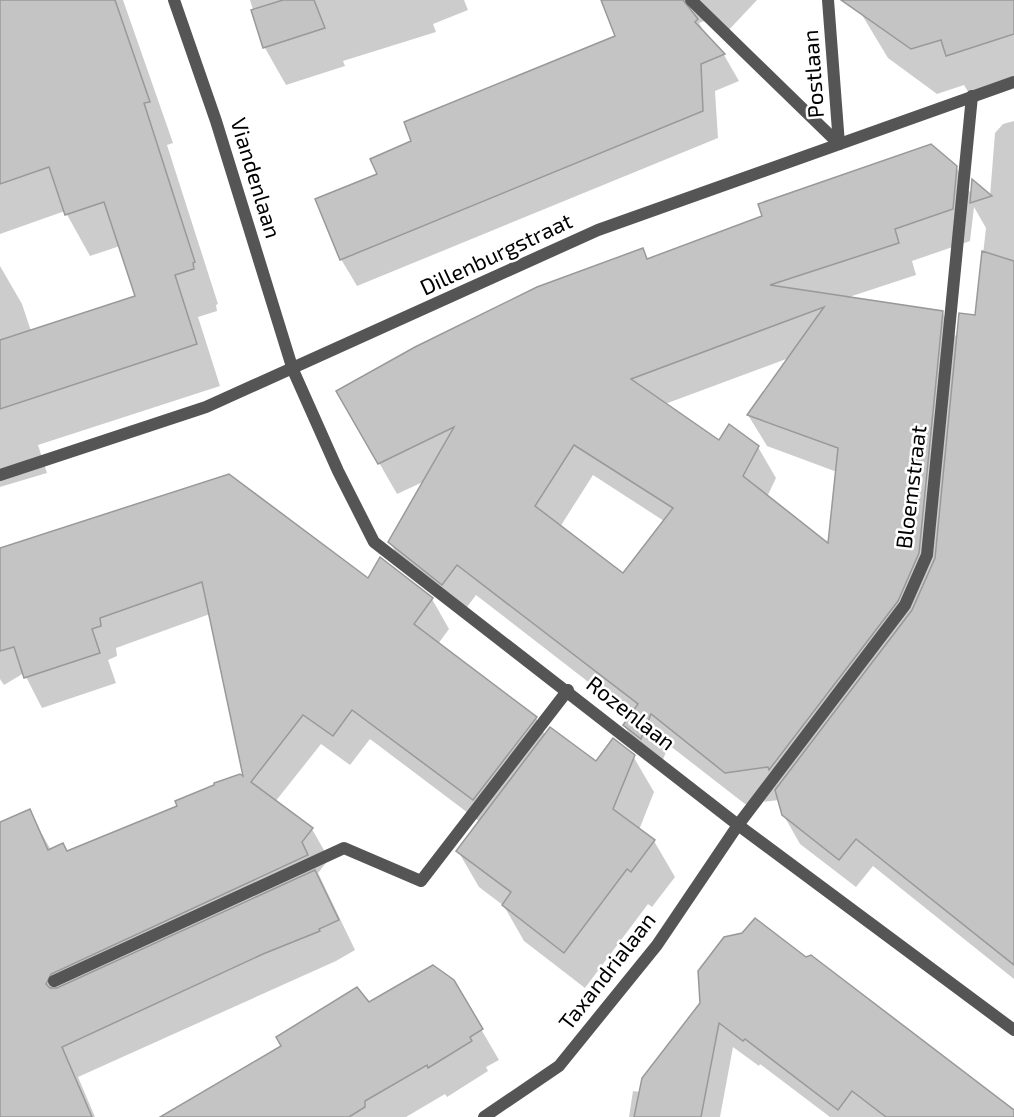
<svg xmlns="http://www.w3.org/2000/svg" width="1014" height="1117" font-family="'Exo 2',sans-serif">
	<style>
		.shadow { fill: #0003; fill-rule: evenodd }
		.building { fill: #c4c4c4; stroke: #999; stroke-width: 1.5; fill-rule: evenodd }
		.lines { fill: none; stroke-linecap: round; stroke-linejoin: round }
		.service { stroke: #555; stroke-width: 12 }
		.pedestrian { stroke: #555; stroke-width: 12 }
		.minor { stroke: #555; stroke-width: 12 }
		.labels { text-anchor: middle; stroke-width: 5; stroke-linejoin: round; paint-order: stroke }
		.street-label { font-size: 22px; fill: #000; stroke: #fff }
	</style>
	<rect width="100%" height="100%" fill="#fff"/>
	<!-- shadow -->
	<g class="shadow">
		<polygon points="0,0 123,0 173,143 167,145 218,304 216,305 217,311 198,317 220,386 38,445 47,473 0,487 0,266 22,304 31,331 137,297 120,246 90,256 65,211 0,234"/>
		<polygon points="250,0 464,0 468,10 433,24 436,32 343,61 345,66 286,85 265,48"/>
		<polygon points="603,0 757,0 726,33 710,19 699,23 707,37 724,55 739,81 715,91 718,138 357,286 341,259 379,175 413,141 617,36"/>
		<polygon points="853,0 1014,0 1014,87 973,100 964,85 937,94 888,58"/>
		<path d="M1014,121V979L873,866L856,887L800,844L783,814L779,800L745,804L669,745L659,769L643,757L624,725L631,715L476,595L461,615L408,574L390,542L425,481L397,494L338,391L642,249L648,260L956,167L972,196H990L995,133L1003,124ZM974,207L986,228L976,317L958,340L942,312L846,298L916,275L912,261L970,241ZM789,358L748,415L767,446L837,472L829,546L767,497L776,478L758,447L720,442L665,404ZM593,475L664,521L623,575L560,527Z"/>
		<polygon points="0,550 368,580 432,599 449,629 438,644 536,718 545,735 596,763 633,756 654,792 639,830 654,841 675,877 652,907 648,904 585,988 524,941 504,906 479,887 458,851 480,822 370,739 350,765 321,744 275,802 312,829 329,859 318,873 355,950 336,961 78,1077 95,1117 0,1117 0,824 29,811 51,850 67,852 245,779 210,614 116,648 117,656 108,660 116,683 42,708 24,673 4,685 0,679"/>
		<polygon points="453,981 499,1060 486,1067 488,1071 447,1097 445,1094 406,1117 165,1117 368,1004"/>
		<polygon points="701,1004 946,1117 830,1117 760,1064 759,1066 733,1047 720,1117 629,1117 633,1091 640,1092"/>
	</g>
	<!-- building -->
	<g class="building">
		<polygon points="0,0 115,0 150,102 144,103 195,262 193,263 194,269 175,275 197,344 0,409 0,340 135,296 104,202 65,215 49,167 0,184"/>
		<polygon points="283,0 314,0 325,28 263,48 251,10"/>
		<polygon points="601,0 683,0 698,19 695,22 725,54 701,64 703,111 340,260 315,199 377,174 370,159 411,141 404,122 615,36"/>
		<polygon points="841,0 1014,0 1014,34 946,56 941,40 911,49"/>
		<path d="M931,144L957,166L953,209L895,229L899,243L770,285L943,311L919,553L898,601L769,770L768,767L725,773L651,714L641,739L623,725L638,704L457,565L442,585L388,542L454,427L378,464L336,391L415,347L537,287L643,248L647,259L762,216L758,204ZM824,307L747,415L838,448L828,543L743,476L759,446L729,424L719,440L631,379ZM574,445L673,508L623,573L535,506Z"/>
		<polygon points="972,179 992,196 970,203"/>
		<polygon points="982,251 1014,261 1014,965 856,839 839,860 782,815 775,790 912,610 935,558 959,313 975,315"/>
		<polygon points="229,474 368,578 380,557 433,598 414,624 537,717 473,800 352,710 333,736 303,715 251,782 313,828 302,842 308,855 51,974 46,984 50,988 57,988 315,870 339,920 319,929 320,931 263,954 62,1047 92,1117 0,1117 0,822 30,809 48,850 63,843 67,851 177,806 175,801 214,785 214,783 240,774 243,776 202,582 100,618 101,626 92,629 100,653 24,678 14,647 0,651 0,548"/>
		<polygon points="550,727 596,761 613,738 635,755 613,809 655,840 631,872 627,869 564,953 502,905 511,892 456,851"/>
		<polygon points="755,918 806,957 811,955 1014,1110 1014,1117 886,1117 852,1091 838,1110 745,1039 743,1041 719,1023 701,1117 634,1117 642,1078 700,1003 698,971 724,937 742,933"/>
		<polygon points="433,965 454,980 483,1029 470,1037 472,1041 428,1068 427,1065 365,1101 365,1107 349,1117 160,1117 281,1046 276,1037 357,987 369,1002"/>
	</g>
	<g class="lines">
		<!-- service -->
		<g class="service">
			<polyline points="691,0 839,144"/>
			<polyline points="54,981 344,848 421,881 568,690"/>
		</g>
		<!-- pedestrian -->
		<polyline class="pedestrian" points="828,0 839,144"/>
		<!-- minor -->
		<g class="minor">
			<polyline points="174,0 216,121 293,370 338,471 374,542 738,825 1014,1030"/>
			<polyline points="0,475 206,407 598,230 1014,82"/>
			<polyline points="484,1117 559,1066 657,945 738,825 905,605 927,555 972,96"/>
		</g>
	</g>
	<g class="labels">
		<!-- street labels -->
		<g class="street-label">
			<text transform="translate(813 74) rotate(-94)" y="8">Postlaan</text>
			<text transform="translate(256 178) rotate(73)" y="8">Viandenlaan</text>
			<text transform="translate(496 254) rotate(-25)" y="8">Dillenburgstraat</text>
			<text transform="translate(911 487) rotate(-83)" y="8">Bloemstraat</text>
			<text transform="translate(631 713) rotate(38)" y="8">Rozenlaan</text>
			<text transform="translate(607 971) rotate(-52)" y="8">Taxandrialaan</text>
		</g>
	</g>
</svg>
